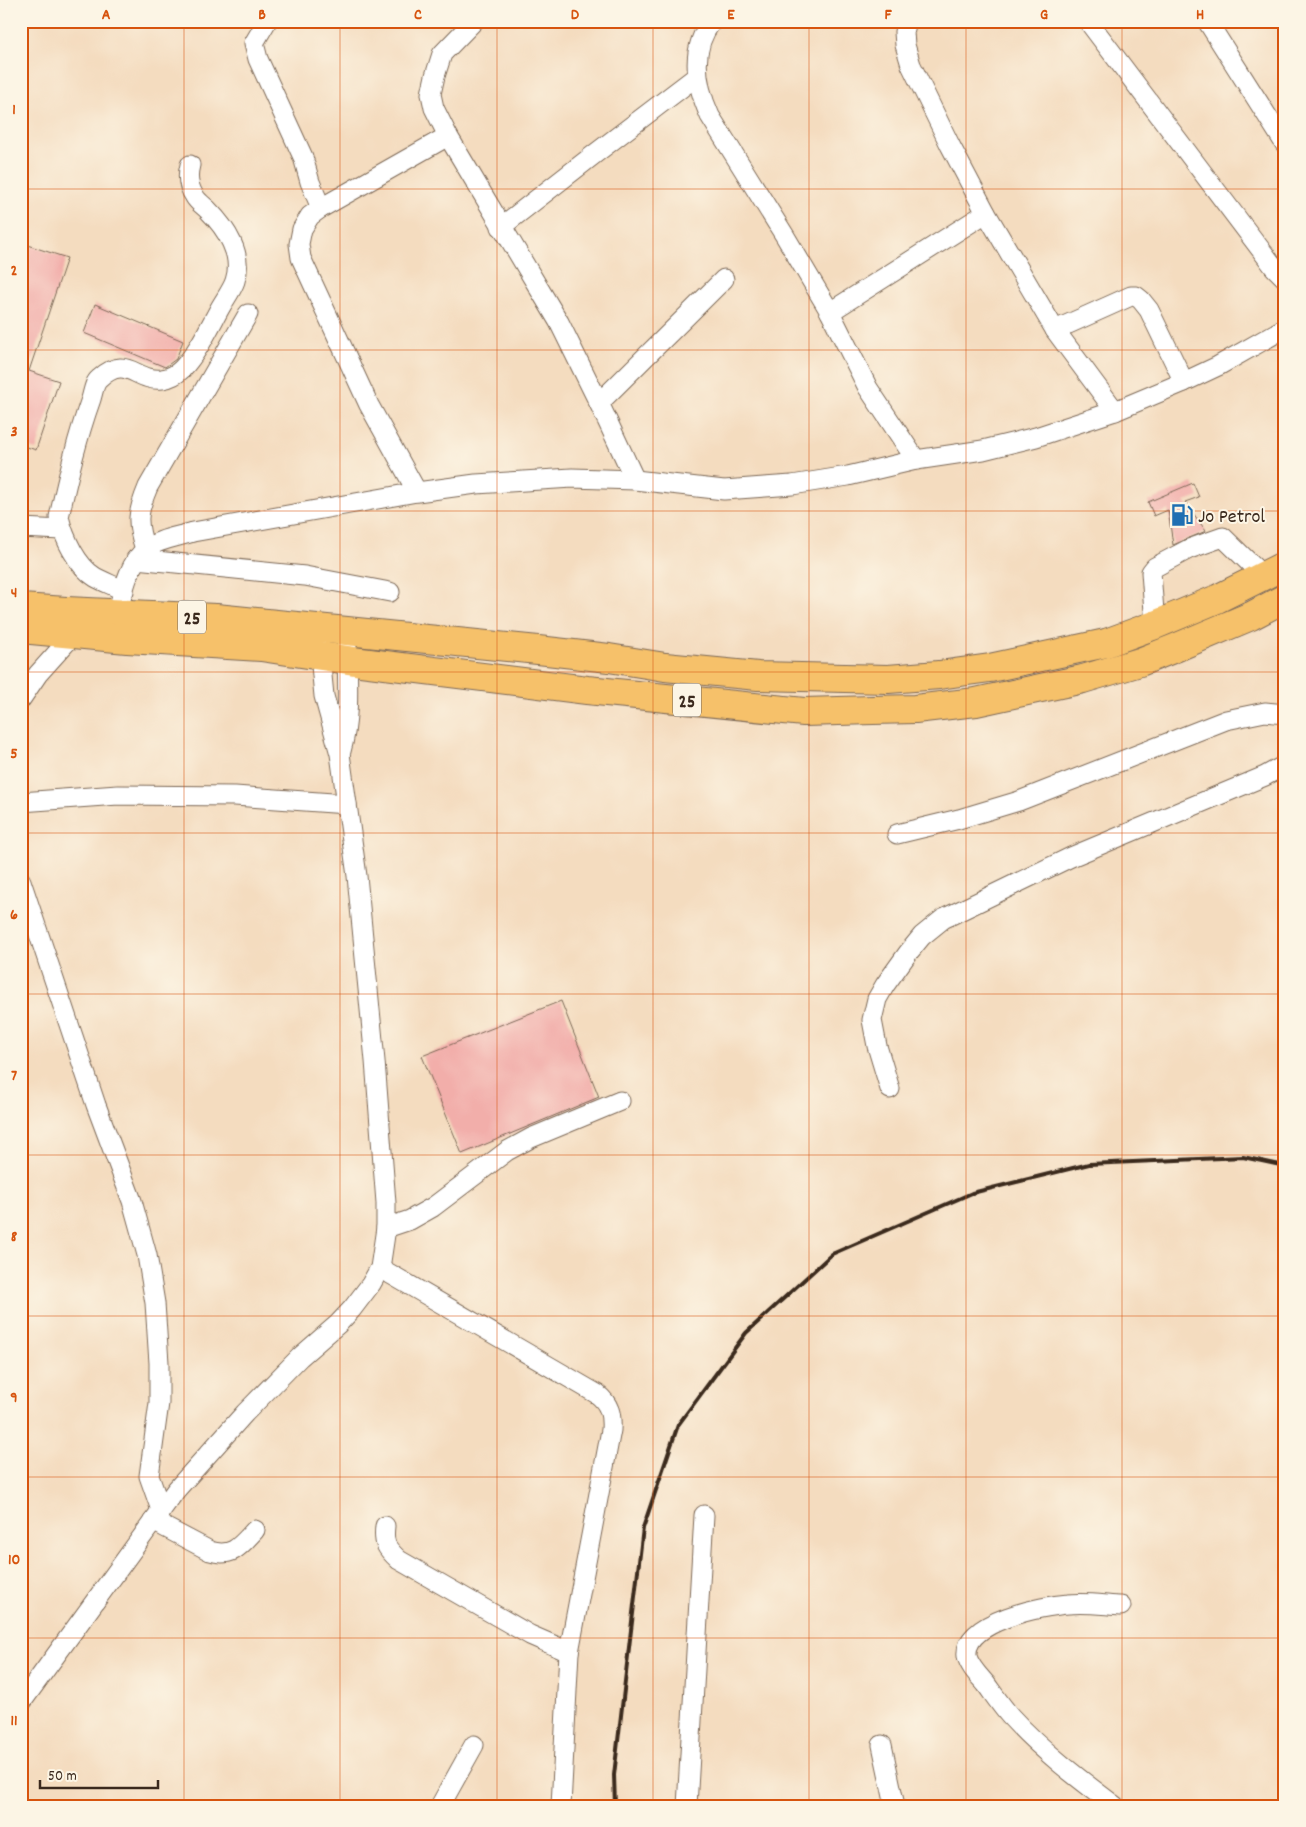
<svg xmlns="http://www.w3.org/2000/svg" width="1306" height="1827" font-family="Dekko,sans-serif">
	<style>
		.building { fill: #f2aeaa }
		.lines { fill: none; stroke-linecap: round; stroke-linejoin: round }
		.minor-casing { stroke: #7c6856; stroke-width: 21 }
		.highway-casing { stroke: #7c6856; stroke-width: 30 }
		.minor { stroke: #fff; stroke-width: 19 }
		.highway { stroke: #f6c16b; stroke-width: 28 }
		.rail { stroke: #3b2a1e; stroke-width: 4 }
		.grid { fill: none; stroke: #d7540e; stroke-width: 1; stroke-opacity: 0.55 }
		.labels { text-anchor: middle; stroke-width: 4; stroke-linejoin: round; paint-order: stroke }
		.shield { fill: #fcf5e5; stroke: #75675a; stroke-width: 1 }
		.shield-label { font-size: 19px; font-weight: bold; fill: #3b2a1e }
		.poi-label { font-size: 20px; fill: #3b2a1e; stroke: #fcf5e5; text-anchor: start }
		.neatline { fill: none; stroke: #d7540e; stroke-width: 2 }
		.grid-label { font-size: 16px; text-anchor: middle; font-weight: bold; fill: #d7540e }
	</style>
	<rect width="100%" height="100%" fill="#fcf5e5"/>
	<filter id="ink" filterUnits="userSpaceOnUse"><feTurbulence type="fractalNoise" baseFrequency=".02" numOctaves="2"/><feDisplacementMap in="SourceGraphic" scale="10" xChannelSelector="R" yChannelSelector="G"/><feConvolveMatrix kernelMatrix="1 2 1 2 8 2 1 2 1" color-interpolation-filters="sRGB"/></filter>
	<filter id="wash" filterUnits="userSpaceOnUse"><feTurbulence type="fractalNoise" baseFrequency=".0096" numOctaves="4" result="noise"/><feDisplacementMap in="SourceGraphic" scale="20" xChannelSelector="R" yChannelSelector="G"/><feGaussianBlur stdDeviation="1.12" result="paint"/><feColorMatrix in="noise" values="0 0 0 0 0 0 0 0 0 0 0 0 0 0 0 0 0 1.4 0 .05"/><feComposite in="paint" operator="in"/></filter>
	<g filter="url(#wash)">
		<rect width="100%" height="100%" fill="#f4dcbf"/>
		<g id="blocks">
			<!-- building -->
			<g class="building">
				<polygon points="21,243 67,258 29,371 59,381 36,450 21,445"/>
				<polygon points="95,304 183,341 176,359 165,367 84,333"/>
				<polygon points="1193,483 1199,497 1185,502 1206,531 1173,545 1168,510 1154,516 1148,502"/>
				<polygon points="561,1001 599,1097 462,1154 422,1056"/>
			</g>
		</g>
	</g>
	<g filter="url(#ink)">
		<use href="#blocks" fill-opacity="0" stroke="#7c6856" stroke-width="1"/>
		<g class="lines">
			<defs>
				<g id="minor">
					<polyline points="267,21 254,43 258,59 303,157 310,182 321,208"/>
					<path d="M712,21C689,50 696,85 710,116L785,236L830,312L868,388L916,460"/>
					<polyline points="907,21 904,32 905,45 911,65 950,145 986,213 1055,330 1115,411"/>
					<polyline points="1088,21 1274,267 1285,278"/>
					<polyline points="1207,21 1285,144"/>
					<polyline points="448,136 559,322 599,403 635,480"/>
					<polyline points="501,227 596,153 697,76"/>
					<polyline points="830,312 986,213"/>
					<polyline points="1055,330 1131,296 1136,296 1141,300 1149,310 1184,382"/>
					<polyline points="599,403 724,279"/>
					<polyline points="417,492 369,405 301,258 299,244 302,229 310,216 321,208 448,136 434,108 431,94 435,76 442,54 474,21"/>
					<polyline points="21,528 62,530"/>
					<path d="M145,549C136,522 137,513 148,487L248,314"/>
					<polyline points="136,559 305,576 390,592"/>
					<path d="M124,591C115,586 104,582 95,577C77,566 64,538 59,517C68,477 77,438 91,399C93,393 94,383 99,379C127,353 135,382 162,379C169,378 177,374 182,369C198,352 209,328 220,308C225,299 232,290 235,281C244,255 226,228 208,210C204,206 198,202 195,197C188,187 187,176 190,165"/>
					<path d="M117,614C123,593 128,564 145,550C158,539 178,537 193,532L417,492L476,484L572,478L635,480L724,490L792,485L848,476L916,460L983,450L1036,437L1115,411L1184,382L1218,366L1285,328"/>
					<polyline points="1155,625 1151,572 1155,567 1189,549 1223,537 1264,577"/>
					<polyline points="21,699 38,674 74,634"/>
					<path d="M341,751C352,713 346,670 347,632"/>
					<polyline points="21,802 118,795 235,796 347,804"/>
					<polyline points="897,834 959,819 1019,801 1226,720 1265,712 1285,714"/>
					<polyline points="21,881 96,1105 132,1201 147,1255 155,1303 159,1363 159,1403 149,1476 161,1510"/>
					<polyline points="890,1089 877,1046 872,1020 877,999 885,985 908,953 922,936 943,919 1071,857 1265,776 1285,765"/>
					<polyline points="386,1228 410,1220 433,1207 507,1151 531,1138 620,1101"/>
					<path d="M380,1268L597,1394C610,1404 612,1415 611,1430L569,1652L561,1806"/>
					<path d="M153,1521L210,1551C233,1558 241,1545 255,1530"/>
					<path d="M385,1526C383,1544 386,1548 399,1560L530,1635L569,1652"/>
					<polyline points="21,1703 176,1490 245,1413 300,1357 338,1324 352,1309 371,1284 380,1268 386,1228 386,1203 375,1061 357,876 340,754 324,696 319,645"/>
					<polyline points="882,1745 895,1806"/>
					<polyline points="440,1806 474,1745"/>
					<polyline points="687,1806 704,1515"/>
					<path d="M1115,1806C1079,1779 1042,1751 1011,1717C1002,1707 994,1695 986,1684C979,1676 969,1666 967,1656C963,1621 1043,1606 1068,1604C1085,1602 1104,1605 1121,1606"/>
				</g>
				<g id="highway">
					<polyline points="21,608 66,611 216,618 538,650 609,658 665,667 758,676 888,679 939,675 990,668 1106,643 1155,625 1217,599 1285,565"/>
					<polyline points="21,629 127,639 261,647 361,662 587,690 804,712 873,710 915,709 976,702 1083,679 1140,662 1175,648 1251,616 1285,598"/>
				</g>
			</defs>
			<!-- minor casing -->
			<use href="#minor" class="minor-casing"/>
			<!-- highway casing -->
			<use href="#highway" class="highway-casing"/>
			<!-- minor -->
			<use href="#minor" class="minor"/>
			<!-- highway -->
			<use href="#highway" class="highway"/>
			<!-- rail -->
			<polyline class="rail" points="615,1806 614,1775 643,1528 678,1425 746,1333 832,1254 972,1193 1089,1164 1243,1157 1285,1166"/>
		</g>
	</g>
	<!-- grid -->
	<path class="grid" d="M184,21V1806M340,21V1806M497,21V1806M653,21V1806M809,21V1806M966,21V1806M1122,21V1806M21,189H1285M21,350H1285M21,511H1285M21,672H1285M21,833H1285M21,994H1285M21,1155H1285M21,1316H1285M21,1477H1285M21,1638H1285"/>
	<!-- icons -->
	<defs>
		<symbol id="fuel-bare" viewBox="-9 -9 18 18"><path d="M-5.5-6h7V0h2V4h1.3V-2.5L3-4.5l.8-.8L6-3V5H2.5V1h-1V6h-7ZM-4.2-4.7v3.2H.2V-4.7Z" fill="#1f6fb2" stroke="#fcf5e5" stroke-width="2.5" paint-order="stroke"/></symbol>
	</defs>
	<g fill-rule="evenodd">
		<use href="#fuel-bare" x="1166" y="499" width="32" height="32"/>
	</g>
	<g class="labels">
		<!-- shield labels -->
		<g class="shield">
			<rect x="178" y="600.5" width="28" height="33" rx="4"/>
			<rect x="673" y="683.5" width="28" height="33" rx="4"/>
		</g>
		<g class="shield-label">
			<text x="192" y="624">25</text>
			<text x="687" y="707">25</text>
		</g>
		<!-- poi labels -->
		<g class="poi-label">
			<text x="1198" y="522">Jo Petrol</text>
		</g>
	</g>
	<!-- margin -->
	<rect width="1306" height="1827" fill="none" stroke="#fcf5e5" stroke-width="55"/>
	<!-- scale -->
	<path d="M40 1780v8h118v-8" fill="none" stroke="#3b2a1e" stroke-width="2.5"/>
	<text x="48" y="1780" font-size="15" fill="#3b2a1e" stroke="#fcf5e5" stroke-width="4" paint-order="stroke">50 m</text>
	<rect x="28" y="28" width="1250" height="1772" class="neatline"/>
	<g class="grid-label">
		<text x="106" y="19">A</text>
		<text x="262" y="19">B</text>
		<text x="418" y="19">C</text>
		<text x="575" y="19">D</text>
		<text x="731" y="19">E</text>
		<text x="888" y="19">F</text>
		<text x="1044" y="19">G</text>
		<text x="1200" y="19">H</text>
		<text x="14" y="114">1</text>
		<text x="14" y="275">2</text>
		<text x="14" y="436">3</text>
		<text x="14" y="597">4</text>
		<text x="14" y="758">5</text>
		<text x="14" y="919">6</text>
		<text x="14" y="1080">7</text>
		<text x="14" y="1241">8</text>
		<text x="14" y="1402">9</text>
		<text x="14" y="1564">10</text>
		<text x="14" y="1725">11</text>
	</g>
</svg>
